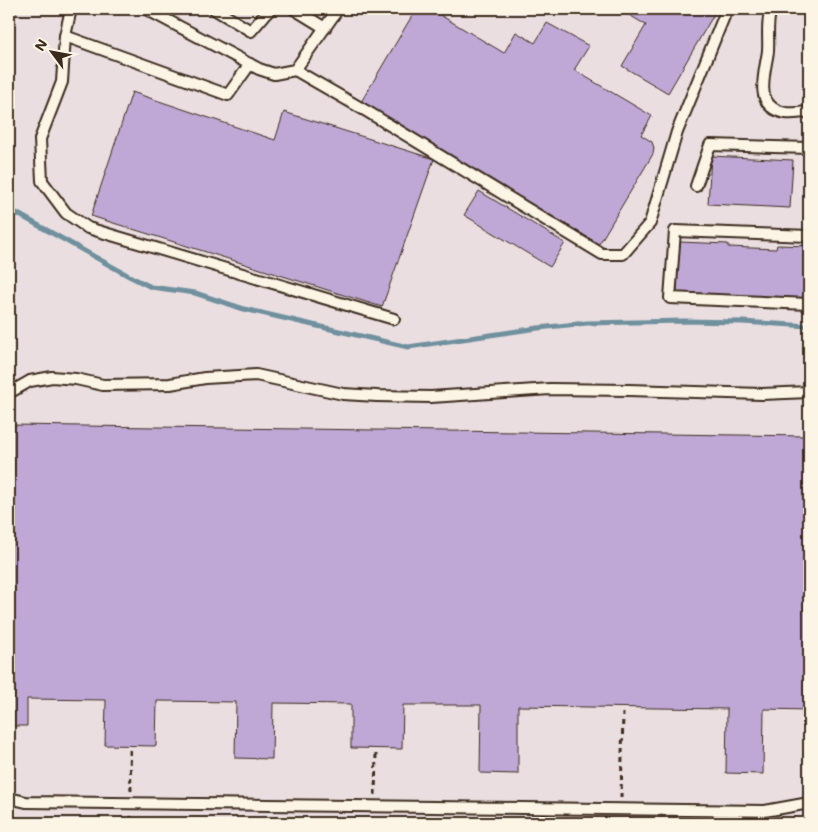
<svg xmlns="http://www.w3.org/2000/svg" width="818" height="832" font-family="Mali,sans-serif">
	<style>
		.built { fill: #eadee0 }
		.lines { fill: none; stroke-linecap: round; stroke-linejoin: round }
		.stream { stroke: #6f909e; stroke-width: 5 }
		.building { fill: #c0a8d6; stroke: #3b2a1e }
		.service-casing { stroke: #3b2a1e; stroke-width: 14 }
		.path { stroke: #3b2a1e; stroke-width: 3; stroke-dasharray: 5 4; stroke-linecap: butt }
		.service { stroke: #fcf5e5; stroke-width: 10 }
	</style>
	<rect width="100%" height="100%" fill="#fcf5e5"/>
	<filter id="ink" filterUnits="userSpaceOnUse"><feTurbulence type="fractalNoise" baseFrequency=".02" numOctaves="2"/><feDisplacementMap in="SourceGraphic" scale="10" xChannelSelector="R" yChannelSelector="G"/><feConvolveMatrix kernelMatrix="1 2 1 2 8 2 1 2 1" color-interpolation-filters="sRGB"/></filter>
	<g filter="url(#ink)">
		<!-- built -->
		<rect class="built" x="9" y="9" width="800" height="814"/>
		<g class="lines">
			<!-- stream -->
			<polyline class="stream" points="9,209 129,276 151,287 195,293 244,309 408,347 538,328 587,323 684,321 742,322 809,326"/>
		</g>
		<!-- building -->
		<g class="building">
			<polygon points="416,9 430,9 504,53 516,32 535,43 547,23 589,46 574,70 652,116 641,135 652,142 654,148 653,154 599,244 361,102"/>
			<polygon points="619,9 717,9 668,93 622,66 646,25"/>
			<polygon points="132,92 275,140 284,112 434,159 382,307 91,216"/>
			<polygon points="711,156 793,160 790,208 708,204"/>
			<polygon points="479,191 565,243 550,267 464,215"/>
			<polygon points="679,242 728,244 728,247 776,249 777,245 809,246 809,298 677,293"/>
			<polygon points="11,425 809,436 809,710 764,709 763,774 726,773 727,709 518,706 518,774 480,773 481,705 403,705 402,749 351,748 351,704 273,703 272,759 235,758 236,702 157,701 156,746 105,745 106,700 27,699 27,726 9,726"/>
		</g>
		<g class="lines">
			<defs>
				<g id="service">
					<polyline points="71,9 65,36 62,82 40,139 42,181 66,213 88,228 394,319"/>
					<polyline points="146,9 259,69 274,74 295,70 338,9"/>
					<polyline points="214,9 251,31 270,9"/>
					<polyline points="294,9 325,28"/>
					<path d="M771,9C766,23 769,36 768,51C765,74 752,107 786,113C793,114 802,112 809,112"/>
					<polyline points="65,36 228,95 250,64"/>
					<polyline points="295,70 368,112 602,254 623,254 650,223 677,132 727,9"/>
					<polyline points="696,186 710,145 809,148"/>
					<polyline points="809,236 675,231 670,298 809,304"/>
					<polyline points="9,393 30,381 52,377 76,379 103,385 170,384 205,378 256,375 343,394 377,396 431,397 550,389 629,390 762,394 809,392"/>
					<polyline points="9,798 26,802 765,811 809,803"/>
				</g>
			</defs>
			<!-- service casing -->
			<use href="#service" class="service-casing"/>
			<!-- path -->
			<g class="path">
				<polyline points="9,23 17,9"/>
				<polyline points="130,750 131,792"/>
				<polyline points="375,795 376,754"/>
				<polyline points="621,798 623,713"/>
				<polyline points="131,816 131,823"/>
			</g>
			<!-- service -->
			<use href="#service" class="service"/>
		</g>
	</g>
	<!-- margin -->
	<rect width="818" height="832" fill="none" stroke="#fcf5e5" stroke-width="30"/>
	<rect x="15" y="15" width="788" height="802" fill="none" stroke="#3b2a1e" stroke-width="2" filter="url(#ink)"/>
	<!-- north arrow -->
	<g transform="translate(52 52) rotate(302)" stroke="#fcf5e5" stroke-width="4" paint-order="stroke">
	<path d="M0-4L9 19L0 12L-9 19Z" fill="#3b2a1e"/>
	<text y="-8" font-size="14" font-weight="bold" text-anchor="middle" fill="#3b2a1e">N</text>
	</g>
</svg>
